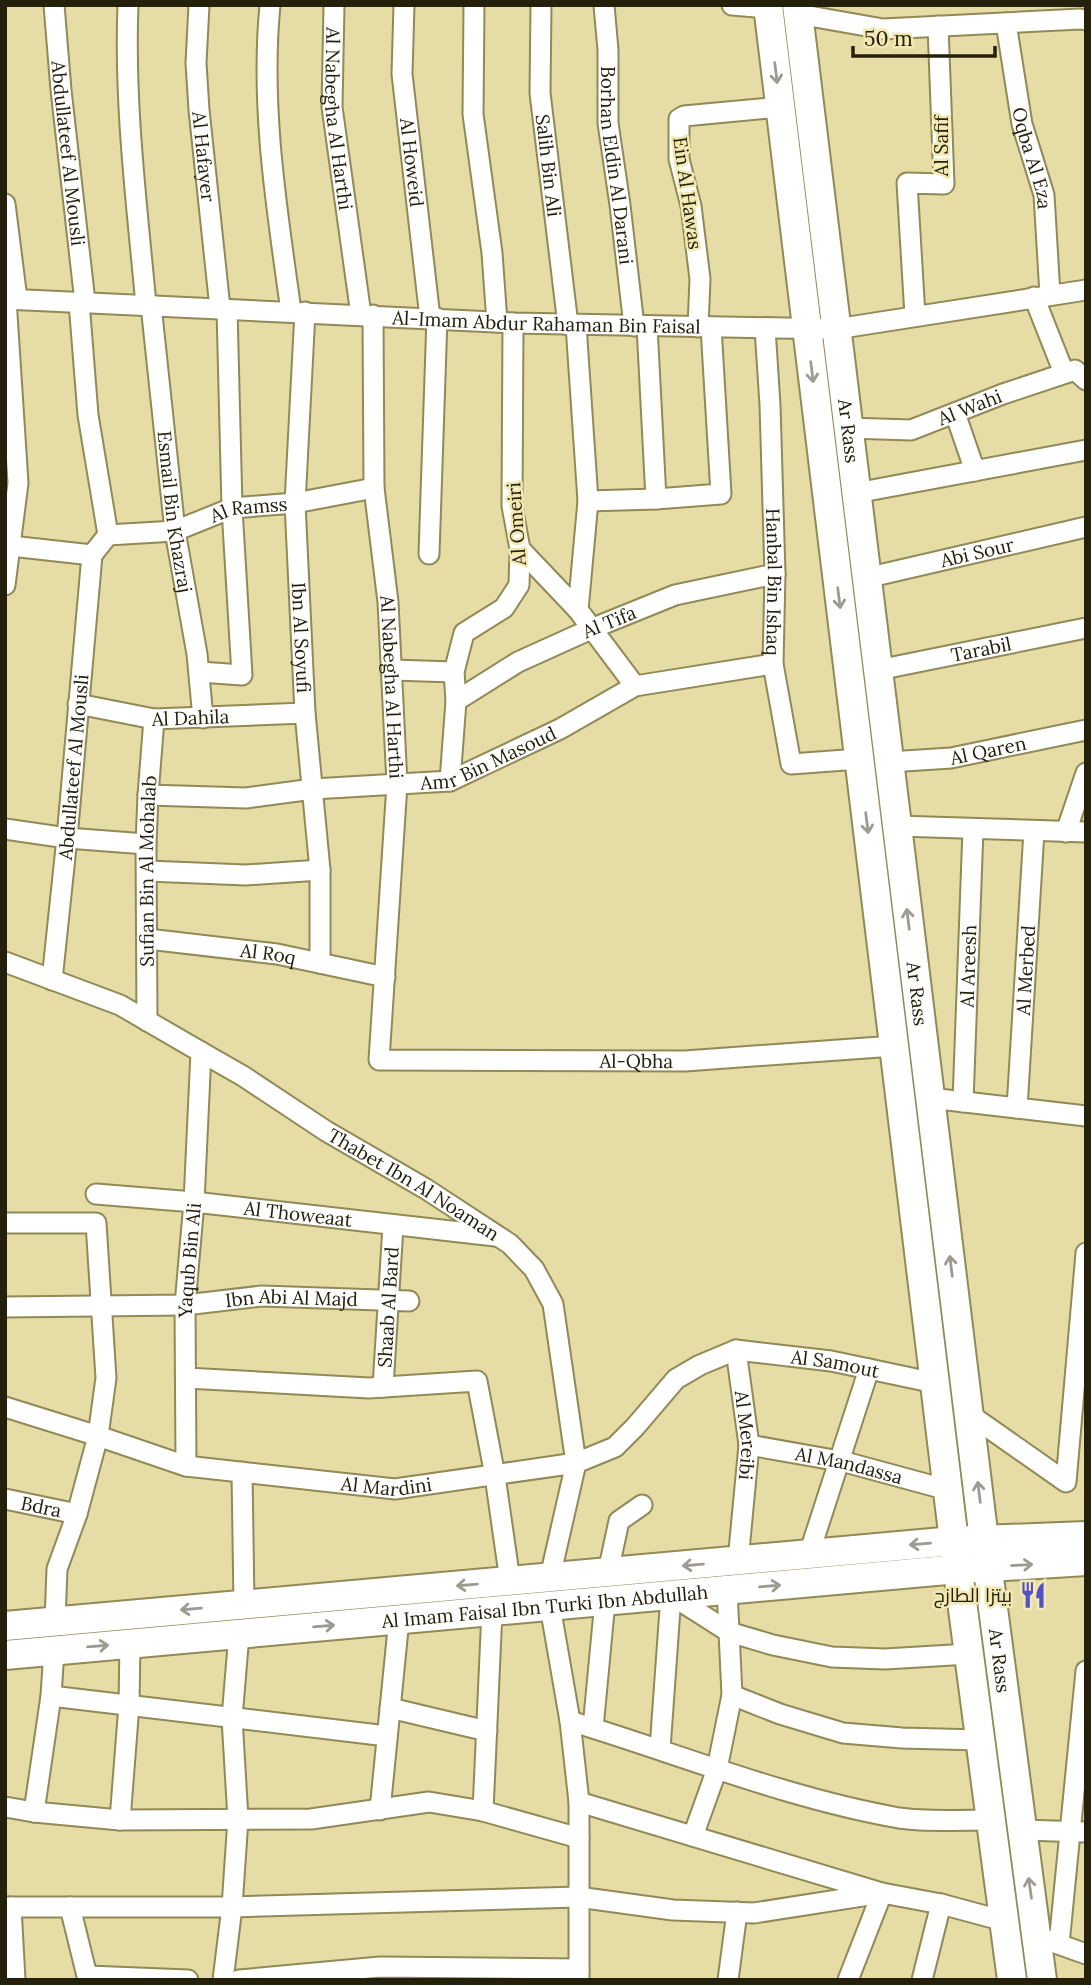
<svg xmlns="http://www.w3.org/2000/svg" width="1091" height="1985" font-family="Lora,Cairo,serif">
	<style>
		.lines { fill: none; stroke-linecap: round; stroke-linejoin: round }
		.street-casing { stroke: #918956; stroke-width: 23 }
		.secondary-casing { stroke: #918956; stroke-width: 32 }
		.street { stroke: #fff; stroke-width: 19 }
		.secondary { stroke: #fff; stroke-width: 28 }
		.oneway { stroke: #9c9b91 }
		.labels { text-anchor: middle; stroke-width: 5; stroke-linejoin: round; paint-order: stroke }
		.street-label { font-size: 19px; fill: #24200b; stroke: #f2e9b2 }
		.poi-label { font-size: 19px; fill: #24200b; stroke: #f2e9b2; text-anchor: end }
	</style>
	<rect width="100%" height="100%" fill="#e5dca6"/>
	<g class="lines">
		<defs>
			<g id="street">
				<path id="s1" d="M54,5L61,90L85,302"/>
				<path d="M128,5C124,105 137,206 146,305"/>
				<path id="s2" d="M199,5L196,63L199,110L220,308"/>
				<path d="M270,5C260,108 277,210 291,311"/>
				<path id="s3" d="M334,5L332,107L361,315"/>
				<path id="s4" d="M404,5L402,74L430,318"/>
				<polyline points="474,5 473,114 492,253 497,322"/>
				<path id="s5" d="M541,5L540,93L568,325"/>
				<path id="s6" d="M604,5L608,50V123L620,205L634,326"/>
				<polyline points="732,5 768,8"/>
				<polyline points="798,14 883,29 1080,19 1086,20"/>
				<path id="s7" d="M1006,23L1022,124L1044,195L1050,295"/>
				<polyline points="5,204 17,299"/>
				<polyline points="1034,297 1064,373"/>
				<path id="s8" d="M5,299L513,323L836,329L1086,290"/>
				<polyline points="79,302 88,415 108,535"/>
				<path id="s9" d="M151,305L175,531L197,654L203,718"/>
				<path id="s10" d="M305,312L295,503L305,713L320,870V963"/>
				<path id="s11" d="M373,315L374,488L388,602L397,784L379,1060L685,1061L894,1046"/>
				<polyline points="915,316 907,183 944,184 938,26"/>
				<polyline points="576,325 588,501 578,610"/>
				<polyline points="647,326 656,499"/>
				<polyline points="698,327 700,279 691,206 679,159 679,119 684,116 780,107"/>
				<path id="s12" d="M765,328L770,405L775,574L773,664L791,764L859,759"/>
				<polyline points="955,413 975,471"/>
				<path id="s13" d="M848,428L911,430L1003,394L1075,370L1086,380"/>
				<polyline points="856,493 1086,450"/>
				<polyline points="588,501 656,499 721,494 711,327"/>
				<path id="s14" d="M11,546L92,555L108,535L175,531L232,508L295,503L374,488"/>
				<polyline points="520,549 578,610 635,686"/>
				<polyline points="429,554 437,318"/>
				<path id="s15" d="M866,578L1086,527"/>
				<polyline points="5,585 18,483 6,299"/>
				<polyline points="392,670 454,672"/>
				<path id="s16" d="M878,670L1086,628"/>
				<polyline points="200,672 242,675 232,508 227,309"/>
				<path id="s17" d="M456,701L518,662L591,629L675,595L775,574"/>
				<path id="s18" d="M78,704L154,719L305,713"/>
				<path id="s19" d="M889,762L951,758L1086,730"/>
				<polyline points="450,781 456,701 454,672 464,633 504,608 519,585 520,549 512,506 513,323"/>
				<path id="s20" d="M148,795L246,798L313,789L450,781L560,729L635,686L773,664"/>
				<polyline points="897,826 1086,832"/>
				<polyline points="5,829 67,838 146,844"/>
				<polyline points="1066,832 1086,773"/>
				<polyline points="147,871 246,875 320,870"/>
				<path id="s21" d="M148,939L277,954L385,977"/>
				<path id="s22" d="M5,962L120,1005L201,1052L243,1076L326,1131L426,1189L510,1244L534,1269L553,1304L576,1463L550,1577"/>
				<path id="s23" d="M52,980L67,838L92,555"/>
				<path id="s24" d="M147,1021L146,844L148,795L154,719"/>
				<polyline points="930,1098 1086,1116"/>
				<path id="s25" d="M963,1102L973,829"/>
				<path id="s26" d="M1017,1108L1034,831"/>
				<path id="s27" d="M96,1194L194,1202L495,1236"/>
				<polyline points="5,1223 96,1223 106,1378 98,1436 77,1514 57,1569 55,1621"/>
				<path id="s28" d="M5,1307L185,1305L262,1296L409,1301"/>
				<path id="s29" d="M736,1350L749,1445L738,1561"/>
				<polyline points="186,1378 369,1388 477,1381 495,1476 510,1581"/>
				<path id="s30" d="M383,1387L393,1226"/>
				<path id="s31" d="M5,1407L98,1436L186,1466L395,1489L576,1463L615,1447L635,1427L676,1379L700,1365L736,1350L831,1361L935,1383"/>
				<polyline points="969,1414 1066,1482 1086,1253"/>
				<path id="s32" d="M749,1445L845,1462L948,1490"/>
				<path id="s33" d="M186,1466L185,1305L194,1202L201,1052"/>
				<polyline points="242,1472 244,1604"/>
				<path id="s34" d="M5,1499L77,1514"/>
				<polyline points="809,1554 869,1369"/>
				<polyline points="608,1572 619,1521 642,1505"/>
				<polyline points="550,1606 570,1721 579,1802 579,1980"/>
				<polyline points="732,1695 780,1714 843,1733 902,1738 980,1740"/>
				<polyline points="51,1696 387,1736"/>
				<polyline points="390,1708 487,1731"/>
				<path d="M570,1721C679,1754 786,1798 899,1818C926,1822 963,1820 991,1820"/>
				<polyline points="593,1728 605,1601"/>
				<polyline points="660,1749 671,1595 729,1632 773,1645 832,1657 885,1659 969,1654"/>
				<polyline points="579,1802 882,1893 848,1980"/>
				<polyline points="5,1807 34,1812 120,1820 311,1819 429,1802 483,1811 579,1838"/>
				<polyline points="380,1810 399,1619"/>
				<polyline points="483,1811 492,1611"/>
				<polyline points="34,1812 51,1696 54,1650"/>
				<polyline points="120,1820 129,1705 130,1643"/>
				<polyline points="1022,1830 1086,1832"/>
				<polyline points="693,1836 717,1769 732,1695 727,1590"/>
				<polyline points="5,1907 232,1907 578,1897 673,1910 754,1913 882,1893 941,1904 1004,1921"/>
				<polyline points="11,1907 15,1980"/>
				<polyline points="70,1907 88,1980"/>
				<polyline points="1047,1940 1086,1954"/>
				<polyline points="1059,1944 1086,1671"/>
				<polyline points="88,1976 188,1980"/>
				<polyline points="223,1980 232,1907 238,1819 232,1718 239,1634"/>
				<polyline points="239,1980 380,1967 579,1969"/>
				<polyline points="728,1980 737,1912"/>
				<polyline points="922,1980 941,1904"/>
			</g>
			<g id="secondary">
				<polyline points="768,5 954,1541 1012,1980"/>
				<path id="s35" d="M797,5L984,1540L1042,1980"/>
				<polyline points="5,1626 954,1541 1086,1536"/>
				<path id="s36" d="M5,1655L958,1569L1086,1561"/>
			</g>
		</defs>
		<!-- street casing -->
		<use href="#street" class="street-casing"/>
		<!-- secondary casing -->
		<use href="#secondary" class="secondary-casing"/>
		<!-- street -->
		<use href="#street" class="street"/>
		<!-- secondary -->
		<use href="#secondary" class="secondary"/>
	</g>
	<!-- one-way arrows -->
	<defs><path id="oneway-shaft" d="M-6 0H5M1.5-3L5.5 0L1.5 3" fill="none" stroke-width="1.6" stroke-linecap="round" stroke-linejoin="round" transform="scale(1.75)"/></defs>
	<g class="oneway">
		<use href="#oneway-shaft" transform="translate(776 73) rotate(83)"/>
		<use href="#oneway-shaft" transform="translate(812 372) rotate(83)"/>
		<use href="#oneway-shaft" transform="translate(839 598) rotate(83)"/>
		<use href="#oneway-shaft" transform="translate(867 823) rotate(83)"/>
		<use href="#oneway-shaft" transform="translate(908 919) rotate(-97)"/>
		<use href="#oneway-shaft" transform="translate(951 1266) rotate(-97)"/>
		<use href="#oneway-shaft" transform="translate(979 1492) rotate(-97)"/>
		<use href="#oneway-shaft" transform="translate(920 1544) rotate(175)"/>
		<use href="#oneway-shaft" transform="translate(693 1565) rotate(175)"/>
		<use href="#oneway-shaft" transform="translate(1022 1565) rotate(-3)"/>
		<use href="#oneway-shaft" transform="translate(467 1585) rotate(175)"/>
		<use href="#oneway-shaft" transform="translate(770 1586) rotate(-5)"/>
		<use href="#oneway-shaft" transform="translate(191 1609) rotate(175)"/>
		<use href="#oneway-shaft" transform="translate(324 1626) rotate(-5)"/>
		<use href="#oneway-shaft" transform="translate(98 1646) rotate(-5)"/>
		<use href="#oneway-shaft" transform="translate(1030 1888) rotate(-98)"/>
	</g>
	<!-- icons -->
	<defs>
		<symbol id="restaurant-bare" viewBox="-9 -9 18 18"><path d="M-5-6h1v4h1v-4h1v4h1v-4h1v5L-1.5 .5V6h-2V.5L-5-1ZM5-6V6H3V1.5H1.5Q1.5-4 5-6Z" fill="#5650c8" stroke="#f2e9b2" stroke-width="2.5" paint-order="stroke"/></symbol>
	</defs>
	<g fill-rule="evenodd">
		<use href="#restaurant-bare" x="1014" y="1576" width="38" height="38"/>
	</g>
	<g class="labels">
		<!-- street labels -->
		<g class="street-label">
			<text dy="7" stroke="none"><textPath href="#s3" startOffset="114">Al Nabegha Al Harthi</textPath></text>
			<text transform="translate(941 146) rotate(-90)" y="7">Al Safif</text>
			<text dy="7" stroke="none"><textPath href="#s1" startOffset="149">Abdullateef Al Mousli</textPath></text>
			<text dy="7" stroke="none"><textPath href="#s2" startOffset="152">Al Hafayer</textPath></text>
			<text dy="7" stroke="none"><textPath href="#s7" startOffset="138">Oqba Al Eza</textPath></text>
			<text dy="7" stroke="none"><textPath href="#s4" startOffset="158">Al Howeid</textPath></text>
			<text dy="7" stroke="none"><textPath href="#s5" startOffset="161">Salih Bin Ali</textPath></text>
			<text dy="7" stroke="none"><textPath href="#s6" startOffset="161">Borhan Eldin Al Darani</textPath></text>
			<text transform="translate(688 193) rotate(82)" y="7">Ein Al Hawas</text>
			<text dy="7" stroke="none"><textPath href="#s8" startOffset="542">Al-Imam Abdur Rahaman Bin Faisal</textPath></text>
			<text dy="7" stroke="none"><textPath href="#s13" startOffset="126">Al Wahi</textPath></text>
			<text dy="7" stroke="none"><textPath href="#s35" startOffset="429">Ar Rass</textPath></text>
			<text dy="7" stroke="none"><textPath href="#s14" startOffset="252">Al Ramss</textPath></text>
			<text dy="7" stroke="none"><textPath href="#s9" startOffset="208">Esmail Bin Khazraj</textPath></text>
			<text transform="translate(516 524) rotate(-94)" y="7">Al Omeiri</text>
			<text dy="7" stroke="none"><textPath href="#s15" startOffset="114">Abi Sour</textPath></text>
			<text dy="7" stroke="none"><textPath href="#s12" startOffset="254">Hanbal Bin Ishaq</textPath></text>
			<text dy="7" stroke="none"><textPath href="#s17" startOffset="173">Al Tifa</textPath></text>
			<text dy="7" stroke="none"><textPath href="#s10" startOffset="326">Ibn Al Soyufi</textPath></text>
			<text dy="7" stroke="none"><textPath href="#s16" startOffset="105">Tarabil</textPath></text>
			<text dy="7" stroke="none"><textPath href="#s11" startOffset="373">Al Nabegha Al Harthi</textPath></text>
			<text dy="7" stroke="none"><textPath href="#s18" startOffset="114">Al Dahila</textPath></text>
			<text dy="7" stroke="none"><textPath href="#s19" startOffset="100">Al Qaren</textPath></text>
			<text dy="7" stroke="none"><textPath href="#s20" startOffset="346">Amr Bin Masoud</textPath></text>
			<text dy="7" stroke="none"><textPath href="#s23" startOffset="214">Abdullateef Al Mousli</textPath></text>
			<text dy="7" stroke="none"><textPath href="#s24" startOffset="150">Sufian Bin Al Mohalab</textPath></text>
			<text dy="7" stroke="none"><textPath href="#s21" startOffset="121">Al Roq</textPath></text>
			<text dy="7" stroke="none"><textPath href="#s25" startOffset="136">Al Areesh</textPath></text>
			<text dy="7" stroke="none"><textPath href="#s26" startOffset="138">Al Merbed</textPath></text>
			<text dy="7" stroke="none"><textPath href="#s35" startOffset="996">Ar Rass</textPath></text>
			<text dy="7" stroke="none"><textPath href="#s11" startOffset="1004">Al-Qbha</textPath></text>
			<text dy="7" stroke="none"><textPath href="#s22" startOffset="467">Thabet Ibn Al Noaman</textPath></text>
			<text dy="7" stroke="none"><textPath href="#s27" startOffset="203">Al Thoweaat</textPath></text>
			<text dy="7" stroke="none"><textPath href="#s33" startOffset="206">Yaqub Bin Ali</textPath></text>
			<text dy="7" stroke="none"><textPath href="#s28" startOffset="287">Ibn Abi Al Majd</textPath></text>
			<text dy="7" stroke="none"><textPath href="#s30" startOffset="80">Shaab Al Bard</textPath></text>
			<text dy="7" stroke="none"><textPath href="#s31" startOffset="884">Al Samout</textPath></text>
			<text dy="7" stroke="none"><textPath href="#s29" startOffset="86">Al Mereibi</textPath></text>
			<text dy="7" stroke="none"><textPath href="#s32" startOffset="102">Al Mandassa</textPath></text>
			<text dy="7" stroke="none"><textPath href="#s31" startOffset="392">Al Mardini</textPath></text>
			<text dy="7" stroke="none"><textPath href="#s34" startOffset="37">Bdra</textPath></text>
			<text dy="7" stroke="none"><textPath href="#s36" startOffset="542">Al Imam Faisal Ibn Turki Ibn Abdullah</textPath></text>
			<text dy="7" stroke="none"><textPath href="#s35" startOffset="1668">Ar Rass</textPath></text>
		</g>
		<!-- poi labels -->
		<g class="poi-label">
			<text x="1012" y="1602">بيتزا الطازج</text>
		</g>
	</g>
	<!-- border -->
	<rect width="1091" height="1985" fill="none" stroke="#24200b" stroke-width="14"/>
	<!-- scale -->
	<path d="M853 46v10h142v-10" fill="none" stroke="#24200b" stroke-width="3.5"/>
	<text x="864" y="46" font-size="21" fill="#24200b" stroke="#f2e9b2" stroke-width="5" paint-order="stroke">50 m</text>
</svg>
